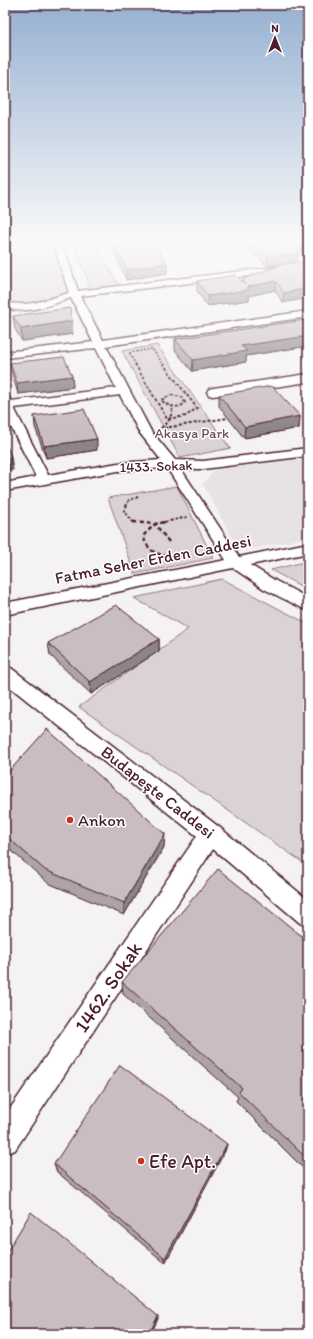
<svg xmlns="http://www.w3.org/2000/svg" width="313" height="1339" font-family="Itim,sans-serif">
	<style>
		.built { fill: #e7e2e3 }
		.green { fill: #dbd2d5; stroke: #927880 }
		.lines { fill: none; stroke-linecap: round; stroke-linejoin: round }
		.minor-casing { stroke: #4a1f2b; stroke-width: 3 }
		.path-far2 { stroke: #4a1f2b; stroke-width: 1.5; stroke-dasharray: 2 1.5; stroke-linecap: butt }
		.path-far1 { stroke: #4a1f2b; stroke-width: 2; stroke-dasharray: 3 2; stroke-linecap: butt }
		.path { stroke: #4a1f2b; stroke-width: 2.5; stroke-dasharray: 4 3; stroke-linecap: butt }
		.minor { fill: #fff; fill-rule: evenodd }
		.wall { fill: #aea3a6; stroke: #4a1f2b }
		.shaded-wall { fill: #8d8487; stroke: #4a1f2b }
		.building { fill: #cabdc1; stroke: #4a1f2b }
		.poi-dot { fill: #c8321e; stroke: #fff; stroke-width: 1.5 }
		.labels { text-anchor: middle; stroke-width: 3; stroke-linejoin: round; paint-order: stroke }
		.far-park-label { font-size: 14px; fill: #6e4c56; stroke: #fff }
		.far-street-label { font-size: 14px; fill: #4a1f2b; stroke: #fff }
		.street-label { font-size: 17px; fill: #4a1f2b; stroke: #fff }
		.poi-label { font-size: 17px; fill: #4a1f2b; stroke: #fff; text-anchor: start }
		.near-street-label { font-size: 20px; fill: #4a1f2b; stroke: #fff }
		.near-poi-label { font-size: 20px; fill: #4a1f2b; stroke: #fff; text-anchor: start }
	</style>
	<rect width="100%" height="100%" fill="#f4f2f2"/>
	<filter id="ink" filterUnits="userSpaceOnUse"><feTurbulence type="fractalNoise" baseFrequency=".025" numOctaves="2"/><feDisplacementMap in="SourceGraphic" scale="8" xChannelSelector="R" yChannelSelector="G"/><feConvolveMatrix kernelMatrix="1 2 1 2 8 2 1 2 1" color-interpolation-filters="sRGB"/></filter>
	<g filter="url(#ink)">
		<!-- built -->
		<polygon class="built" points="302,458 308,468 308,537 253,549 233,539 203,484 215,470"/>
		<!-- green -->
		<g class="green">
			<path d="M5,242H54L70,294C50,301 25,309 5,302Z"/>
			<polygon points="73,242 94,242 120,287 91,289"/>
			<polygon points="157,345 230,448 231,448 180,458 122,351"/>
			<polygon points="177,486 213,558 135,574 108,498"/>
			<polygon points="308,561 308,590 271,570"/>
			<polygon points="222,579 308,624 308,866 79,707 188,629 134,598"/>
		</g>
		<g class="lines">
			<defs>
				<g id="minor">
					<path d="M53,242H62L78,291L308,263V269L80,296L103,340L308,311V317L106,346L151,431L175,460L203,461L308,448V456L203,469H181L239,557L308,543V553L250,565L276,581L308,598V611L264,589L233,568L5,615V603L226,560L167,468L118,471L5,491V483L36,477L5,415V396L9,397L11,401L116,388L96,348L5,358V352L93,342L71,298C50,305 28,315 5,308V302C28,308 47,299 69,293ZM120,395L139,432L161,460L118,463L48,475L14,408Z"/>
					<polygon points="308,374 308,382 213,396 209,395 207,392 209,389 213,388"/>
					<polygon points="5,666 11,668 219,827 308,900 308,926 300,923 213,849 15,1150 5,1154 5,1116 197,836 5,683"/>
				</g>
			</defs>
			<!-- minor casing -->
			<use href="#minor" class="minor-casing"/>
			<!-- path-far2 -->
			<polyline class="path-far2" points="136,365 129,353 152,349 164,365"/>
			<!-- path-far1 -->
			<g class="path-far1">
				<polyline points="135,364 167,419 186,416 197,408 163,364"/>
				<path d="M171,395L182,397L185,403C178,410 167,406 161,400Z"/>
				<polyline points="161,428 170,419 173,407"/>
				<polyline points="164,428 228,418"/>
				<polyline points="134,523 124,511 129,500 138,497"/>
				<polyline points="160,523 188,517"/>
			</g>
			<!-- path -->
			<g class="path">
				<polyline points="133,522 155,524 165,522"/>
				<path d="M169,542L155,524L143,536C150,557 162,555 181,557L183,560"/>
				<polyline points="301,585 308,581"/>
			</g>
			<!-- minor -->
			<use href="#minor" class="minor"/>
		</g>
		<!-- wall -->
		<g class="wall">
			<polygon points="107,242 153,242 167,273 126,280 113,249"/>
			<polygon points="246,242 302,243 301,252 295,262 283,303 275,290 249,296 249,300 207,306 197,291 197,281 242,282 243,279 277,266 277,265 267,266 246,246"/>
			<polygon points="13,316 73,334 22,341 15,329"/>
			<polygon points="308,323 308,346 246,356 246,362 192,371 175,350 175,339"/>
			<polygon points="10,363 72,376 73,387 18,394 12,374"/>
			<polygon points="219,395 300,416 299,428 244,438 219,406"/>
			<polygon points="34,416 97,450 46,458 35,427"/>
			<polygon points="159,639 159,651 91,694 50,655 48,643"/>
			<polygon points="5,776 164,847 124,915 48,883 5,845"/>
			<polygon points="308,941 308,1173 236,1101 238,1097 123,994 122,982"/>
			<polygon points="227,1144 225,1151 165,1263 57,1172 54,1164"/>
		</g>
		<!-- shaded-wall -->
		<g class="shaded-wall">
			<polygon points="302,243 301,252 295,263 267,266 268,257"/>
			<polygon points="167,263 167,273 126,280 126,270"/>
			<polygon points="276,281 275,290 249,296 249,300 207,306 208,296"/>
			<polygon points="308,288 308,298 283,303 284,293"/>
			<polygon points="72,321 73,334 22,341 21,329"/>
			<polygon points="308,336 308,346 246,356 246,362 192,371 193,360 241,346"/>
			<polygon points="72,376 73,387 18,394 17,383"/>
			<polygon points="300,416 299,428 244,438 245,427"/>
			<polygon points="97,439 97,450 46,458 44,446"/>
			<polygon points="11,457 13,470 5,471 5,458"/>
			<polygon points="159,639 159,651 91,694 90,682"/>
			<polygon points="165,834 164,847 124,915 124,903"/>
			<polygon points="227,1144 225,1151 165,1263 165,1258"/>
			<polygon points="158,1316 158,1319 151,1334 149,1334"/>
		</g>
		<!-- building -->
		<g class="building">
			<polygon points="114,242 153,242 167,263 126,270"/>
			<polygon points="252,242 302,242 302,243 296,254 268,257"/>
			<polygon points="301,262 308,264 308,288 284,293 276,281 247,287 249,290 208,296 197,281 236,275 245,285 243,279 278,266 277,265"/>
			<polygon points="70,308 72,321 21,329 13,316"/>
			<polygon points="305,320 308,323 308,336 241,346 247,351 193,360 175,339"/>
			<polygon points="64,357 72,376 17,383 10,363"/>
			<polygon points="272,386 300,416 245,427 219,395"/>
			<polygon points="84,409 97,439 44,446 34,416"/>
			<polygon points="5,441 11,457 5,458"/>
			<polygon points="116,605 159,639 90,682 48,643"/>
			<polygon points="47,729 165,834 124,903 45,870 5,835 5,776"/>
			<polygon points="218,869 308,941 308,1160 239,1092 242,1088 122,982"/>
			<polygon points="120,1065 227,1144 165,1258 54,1164"/>
			<polygon points="31,1212 158,1316 149,1334 5,1334 5,1255"/>
		</g>
	</g>
	<!-- sky -->
	<linearGradient id="sky" x2="0" y2="1"><stop stop-color="#95b0d1"/><stop offset="0.56" stop-color="#faf9f9"/><stop offset="1" stop-color="#faf9f9" stop-opacity="0"/></linearGradient>
	<rect width="313" height="430" fill="url(#sky)"/>
	<!-- markers -->
	<g class="poi-dot">
		<circle cx="70" cy="820" r="4"/>
		<circle cx="141" cy="1161" r="4"/>
	</g>
	<g class="labels">
		<!-- far-park labels -->
		<g class="far-park-label">
			<text x="192" y="438">Akasya Park</text>
		</g>
		<!-- far-street labels -->
		<g class="far-street-label">
			<text transform="translate(156 466) rotate(-2)" y="5">1433. Sokak</text>
		</g>
		<!-- street labels -->
		<g class="street-label">
			<text transform="translate(153 559) rotate(-11)" y="6">Fatma Seher Erden Caddesi</text>
			<text transform="translate(158 792) rotate(38)" y="6">Budapeşte Caddesi</text>
		</g>
		<!-- poi labels -->
		<g class="poi-label">
			<text x="78" y="826">Ankon</text>
		</g>
		<!-- near-street labels -->
		<g class="near-street-label">
			<text transform="translate(108 987) rotate(-56)" y="7">1462. Sokak</text>
		</g>
		<!-- near-poi labels -->
		<g class="near-poi-label">
			<text x="149" y="1168">Efe Apt.</text>
		</g>
	</g>
	<!-- margin -->
	<rect width="313" height="1339" fill="none" stroke="#fff" stroke-width="20"/>
	<rect x="10" y="10" width="293" height="1319" fill="none" stroke="#4a1f2b" stroke-width="1.5" filter="url(#ink)"/>
	<!-- north arrow -->
	<g transform="translate(275 38)" stroke="#ffffff" stroke-width="3" paint-order="stroke">
	<path d="M0-3L7 15L0 10L-7 15Z" fill="#4a1f2b"/>
	<text y="-6" font-size="11" font-weight="bold" text-anchor="middle" fill="#4a1f2b">N</text>
	</g>
</svg>
